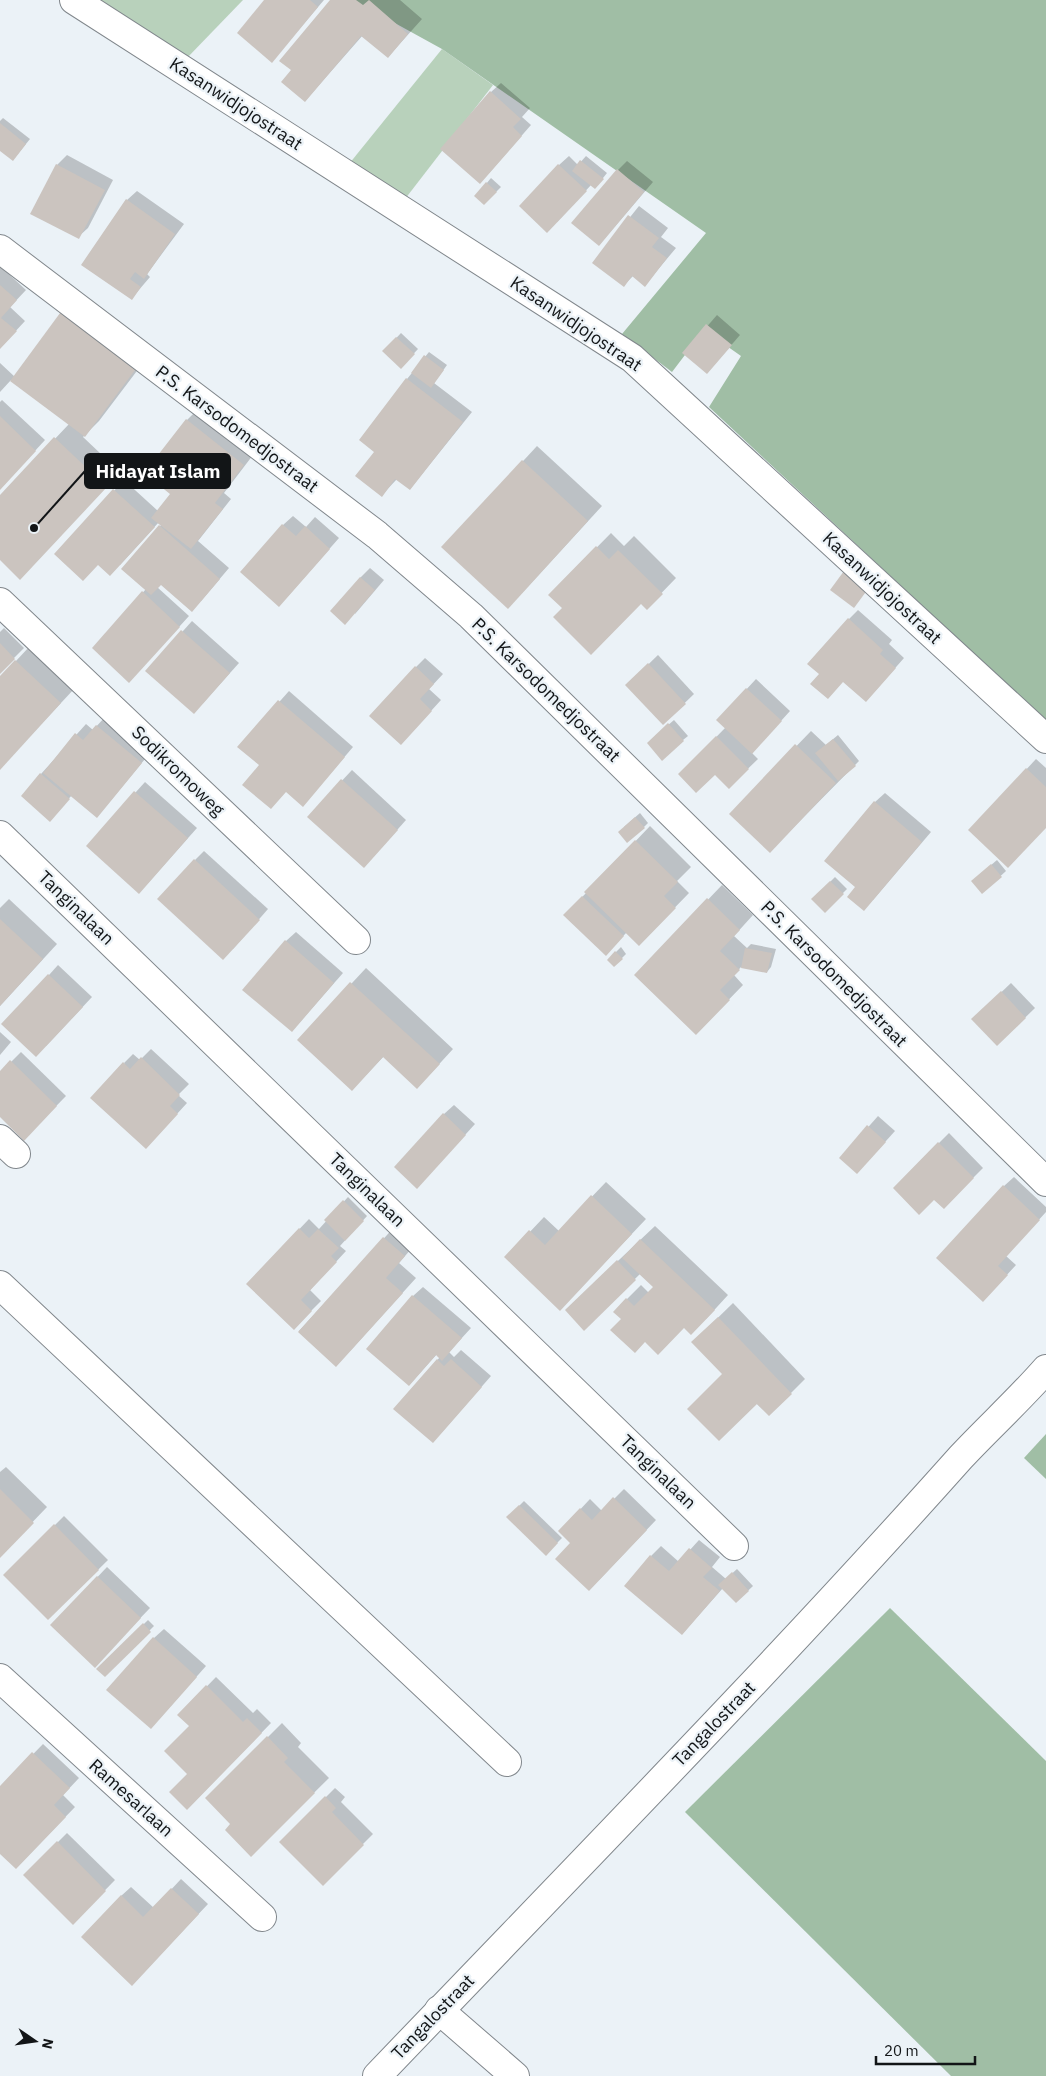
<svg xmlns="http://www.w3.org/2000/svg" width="1046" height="2076" font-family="'IBM Plex Sans',sans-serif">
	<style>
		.green { fill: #b8d1bb }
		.forest { fill: #a0bea5 }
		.shadow { fill: #0003 }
		.building { fill: #cbc4bf }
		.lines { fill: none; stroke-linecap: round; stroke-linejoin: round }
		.minor-casing { stroke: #81878c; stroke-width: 30 }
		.minor { stroke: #fff; stroke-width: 28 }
		.labels { text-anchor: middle; stroke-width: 4.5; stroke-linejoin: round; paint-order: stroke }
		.street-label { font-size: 18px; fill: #121517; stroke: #ebf2f7 }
		.leader { fill: none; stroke: #121517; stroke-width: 2 }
		.callout-dot { fill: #121517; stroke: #ebf2f7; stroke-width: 2 }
		.callout { fill: #121517; stroke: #121517; stroke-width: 2 }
		.callout-label { font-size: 19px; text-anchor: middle; font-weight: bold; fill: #fff }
	</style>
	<rect width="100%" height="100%" fill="#ebf2f7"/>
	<!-- green -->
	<g class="green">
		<polygon points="94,0 243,0 186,59"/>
		<polygon points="442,49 493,85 405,199 349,164"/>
	</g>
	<!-- forest -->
	<g class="forest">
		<polygon points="353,0 1046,0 1046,721 709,407 741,356 704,330 672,372 622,334 706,233 442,49"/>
		<polygon points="1046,1434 1046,1479 1024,1458"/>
		<polygon points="890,1608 1046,1761 1046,2076 951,2076 685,1812"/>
	</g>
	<!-- shadow -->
	<g class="shadow">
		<polygon points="266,0 324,0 272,61"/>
		<polygon points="332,0 400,0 422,19 388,57 363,35 305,101 293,70"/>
		<polygon points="501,83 530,108 522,117 531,125 489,173 491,92"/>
		<polygon points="3,118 30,139 17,155 0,150 0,121"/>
		<polygon points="67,155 113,180 88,228 78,237 57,165"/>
		<polygon points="569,156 578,165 586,156 607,173 599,183 591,185 557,222 559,165"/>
		<polygon points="627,161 653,182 599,245 618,170"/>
		<polygon points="491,178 501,187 484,204 476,196"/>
		<polygon points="137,191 184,224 147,274 150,277 132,298 83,264 127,200"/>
		<polygon points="639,206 668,228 661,237 676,248 645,285 633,276 624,285 594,262"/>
		<polygon points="0,266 26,290 10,307 25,321 0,348"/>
		<polygon points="717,315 740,335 707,373 684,353"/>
		<polygon points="401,333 418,349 401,367 384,351"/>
		<polygon points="152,351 99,421 83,437 120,472 34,564 0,559 0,497 69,424 11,380 0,392 0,363 15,377"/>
		<polygon points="429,352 447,365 434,383 472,412 410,489 397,479 382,495 376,452 407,379"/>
		<polygon points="2,400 45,440 0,489 0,402"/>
		<polygon points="197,410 253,455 224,493 231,499 198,541 229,568 201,601 161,584 157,587 189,616 139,671 93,648 146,589 123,569 162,524 159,522 120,565 98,563 56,554 124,480 158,511 172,494 187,420"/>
		<polygon points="537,446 602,506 522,593 443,547"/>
		<polygon points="293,516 306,527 315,517 339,538 288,596 283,525"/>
		<polygon points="611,533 624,546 634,536 676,578 647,608 641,602 564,608 550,595"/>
		<polygon points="370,568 384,580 355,614 360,578"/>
		<polygon points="858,610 892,640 889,644 904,658 875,691 821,674 849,619"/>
		<polygon points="192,621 239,663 203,703 147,671"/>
		<polygon points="4,628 24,648 0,672 0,632"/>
		<polygon points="30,646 75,688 0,768 0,678"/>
		<polygon points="658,655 694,694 663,724 627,685"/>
		<polygon points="425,658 443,674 429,689 441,700 410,734 416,667"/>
		<polygon points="756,679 790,711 752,753 758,759 729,787 714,773 680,774 726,727 718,720"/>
		<polygon points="289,691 353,747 312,795 260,765 239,747"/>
		<polygon points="106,716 150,753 106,806 72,795 54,815 41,774 86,724 93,730"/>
		<polygon points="674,720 688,736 683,740 653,738"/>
		<polygon points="811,731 826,745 838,735 859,761 784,837 731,814"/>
		<polygon points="1036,759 1046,768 1046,827 970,830"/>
		<polygon points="352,770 406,820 373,857 309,816"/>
		<polygon points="145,782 197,828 148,883 87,846"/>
		<polygon points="885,793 931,832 873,900 857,887 875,802"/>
		<polygon points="640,813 648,823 644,827 624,827"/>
		<polygon points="650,826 691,867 677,881 689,893 653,930 627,932 606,954 565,915"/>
		<polygon points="204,851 268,909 233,949 195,860"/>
		<polygon points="997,860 1006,871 982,893 977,877"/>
		<polygon points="835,877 847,889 825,911 813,899"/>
		<polygon points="722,885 753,915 734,936 747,948 751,944 776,949 771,967 767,972 741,967 734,975 743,985 710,1019 636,975"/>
		<polygon points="9,899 57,944 0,1006 0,908"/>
		<polygon points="296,932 343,973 292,1031 286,941"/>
		<polygon points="621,947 626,954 614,966 608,960"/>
		<polygon points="58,965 92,997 46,1046 49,975"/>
		<polygon points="366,968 453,1049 431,1073 384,1056 366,1075 299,1040"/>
		<polygon points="1011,983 1035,1008 997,1045 973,1019"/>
		<polygon points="0,1032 11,1042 0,1055"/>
		<polygon points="151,1049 189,1084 178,1095 187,1103 155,1138 124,1063 133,1054 140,1060"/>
		<polygon points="21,1052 66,1096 24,1139 0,1116 0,1073"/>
		<polygon points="454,1105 475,1124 426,1178 444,1114"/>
		<polygon points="878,1116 895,1131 867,1162 841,1158"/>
		<polygon points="949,1133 983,1168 944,1207 934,1198 894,1188"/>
		<polygon points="1014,1177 1046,1207 1046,1212 1006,1256 1016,1265 993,1290 1004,1186"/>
		<polygon points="606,1182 646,1219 574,1295 506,1257 544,1217 559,1231"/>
		<polygon points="348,1197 367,1216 340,1246 346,1251 310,1290 321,1301 294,1328 247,1284 309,1219 319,1229"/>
		<polygon points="398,1223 418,1241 399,1263 416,1278 350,1351 299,1331"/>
		<polygon points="655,1226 728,1295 706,1319 685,1327 623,1319 627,1299 641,1285 649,1293 655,1286 641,1273 584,1329 566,1310"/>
		<polygon points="423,1287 471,1328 449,1352 454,1357 461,1350 491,1376 442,1432 395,1408 440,1357 437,1354 409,1385 413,1296"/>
		<polygon points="733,1303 805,1379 769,1415 724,1374 693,1342"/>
		<polygon points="6,1467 47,1507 0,1556 0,1472"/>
		<polygon points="624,1489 656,1520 599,1580 571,1543 560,1531 590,1499 602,1511"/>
		<polygon points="524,1501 562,1538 546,1554 508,1517"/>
		<polygon points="64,1516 108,1560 48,1619 5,1575"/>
		<polygon points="699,1540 720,1557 712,1567 726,1579 737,1569 753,1586 736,1602 723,1588 682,1634 651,1556 661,1546 679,1562"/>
		<polygon points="107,1567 150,1608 104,1656 52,1625"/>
		<polygon points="148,1620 154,1626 105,1675 98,1669"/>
		<polygon points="164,1629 206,1666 160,1718 154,1638"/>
		<polygon points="216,1677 253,1713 257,1709 271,1723 187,1809 190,1726 179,1715"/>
		<polygon points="282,1723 301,1743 298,1747 329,1778 251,1855 232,1824 207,1798"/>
		<polygon points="43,1744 79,1778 63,1795 75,1807 16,1868 0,1852 0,1788"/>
		<polygon points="335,1788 345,1797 341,1802 373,1834 323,1884 281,1842"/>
		<polygon points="67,1833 115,1880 73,1923 25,1875"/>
		<polygon points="181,1879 208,1904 142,1974 121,1896 131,1887 154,1908"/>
	</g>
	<!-- building -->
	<g class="building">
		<polygon points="264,0 310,0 318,7 272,63 237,33"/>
		<polygon points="330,0 356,0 363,5 369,0 408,34 388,58 361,36 305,102 281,82 291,70 279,61"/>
		<polygon points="490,91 521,119 513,127 522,136 480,184 440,149"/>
		<polygon points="0,123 26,144 13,161 0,151"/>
		<polygon points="580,160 604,179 595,189 572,171"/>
		<polygon points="56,164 105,190 79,239 30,214"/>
		<polygon points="558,164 587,191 547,233 519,206"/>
		<polygon points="617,169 644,192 599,246 571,223"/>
		<polygon points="486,182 497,192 484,205 474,196"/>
		<polygon points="126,199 175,234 144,279 135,272 130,279 141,287 132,300 81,265"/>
		<polygon points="628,215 659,238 652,247 667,258 645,287 632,276 624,287 592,263"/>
		<polygon points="0,285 17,300 1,318 17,331 0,349"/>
		<polygon points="63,309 138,366 85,437 10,381"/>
		<polygon points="706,324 732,345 707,374 682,353"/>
		<polygon points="396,337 415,354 401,369 382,351"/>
		<polygon points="424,355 444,370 431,388 411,373"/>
		<polygon points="406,378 463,422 410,490 395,479 382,497 355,476 374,452 359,440"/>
		<polygon points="0,416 36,451 0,490"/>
		<polygon points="186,419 244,465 215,503 223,509 191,549 151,518 170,494 144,473"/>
		<polygon points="54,437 107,487 20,580 0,560 0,495"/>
		<polygon points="522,460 588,521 508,609 441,547"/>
		<polygon points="113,489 155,527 110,576 98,565 83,581 54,554"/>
		<polygon points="282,524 296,536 305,526 330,549 279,607 240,572"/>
		<polygon points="159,525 220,579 192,612 161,585 151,595 121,569"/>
		<polygon points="596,546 609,559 618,550 663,594 647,610 641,604 591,655 553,617 562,608 548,595"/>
		<polygon points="844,571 868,589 854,608 830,590"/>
		<polygon points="360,577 375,590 345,625 330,611"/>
		<polygon points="142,591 180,627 129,683 92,648"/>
		<polygon points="848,618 883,650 880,654 896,668 866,702 843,682 828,699 810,684 819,674 807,664"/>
		<polygon points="181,630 230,673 194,714 145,671"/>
		<polygon points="0,643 15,659 0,674"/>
		<polygon points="15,660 61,703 0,770 0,676"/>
		<polygon points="648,663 686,704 663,725 625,685"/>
		<polygon points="415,666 434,684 420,699 432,711 401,745 369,716"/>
		<polygon points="746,688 782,721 752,754 716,720"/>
		<polygon points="278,700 345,757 303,807 286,792 271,809 242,785 259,765 237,747"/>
		<polygon points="668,723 684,741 662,761 647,743"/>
		<polygon points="96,725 142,763 97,818 43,773 75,733 83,740"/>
		<polygon points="716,736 749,769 729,789 715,775 696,793 678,774"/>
		<polygon points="833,739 856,766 838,781 815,753"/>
		<polygon points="795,744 836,783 770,853 729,814"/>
		<polygon points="1026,768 1046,787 1046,828 1008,868 968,830"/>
		<polygon points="40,773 70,799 50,822 21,796"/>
		<polygon points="341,779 398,830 364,868 307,817"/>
		<polygon points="134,791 188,838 139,894 86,846"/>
		<polygon points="874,801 922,842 864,911 847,897 855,887 824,861"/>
		<polygon points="635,817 645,828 627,843 618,832"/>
		<polygon points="635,840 678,882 664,896 676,908 639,946 584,892"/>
		<polygon points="194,859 260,920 223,960 157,899"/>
		<polygon points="991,864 1002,877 982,894 971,881"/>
		<polygon points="830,881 844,894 825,913 811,899"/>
		<polygon points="582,896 624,936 606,956 563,915"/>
		<polygon points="707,898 740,930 720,951 740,970 720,990 730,1000 696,1035 634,975"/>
		<polygon points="0,919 43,959 0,1006"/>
		<polygon points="285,940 334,983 292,1032 242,990"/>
		<polygon points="745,948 772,953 767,973 741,968"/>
		<polygon points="615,951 623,959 614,967 607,960"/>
		<polygon points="48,974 83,1007 36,1057 1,1024"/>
		<polygon points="350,982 440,1064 417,1089 383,1057 352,1091 297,1040"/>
		<polygon points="1001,991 1026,1018 997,1046 971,1019"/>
		<polygon points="141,1057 180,1095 170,1106 178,1114 146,1149 90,1098 123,1062 130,1069"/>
		<polygon points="10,1060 57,1106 24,1141 0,1117 0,1071"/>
		<polygon points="443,1113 466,1135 417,1189 394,1167"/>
		<polygon points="867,1125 886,1142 857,1174 839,1158"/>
		<polygon points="938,1142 974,1178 944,1209 934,1200 919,1215 893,1188"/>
		<polygon points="1003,1185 1040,1220 998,1266 1008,1275 983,1302 936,1258"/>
		<polygon points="591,1195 632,1234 560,1311 504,1257 529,1230 545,1245"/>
		<polygon points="343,1200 364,1221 345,1241 324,1220"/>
		<polygon points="299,1228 309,1238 318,1229 339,1248 331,1256 337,1262 301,1300 312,1311 294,1330 246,1284"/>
		<polygon points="383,1237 405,1256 386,1278 403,1293 336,1367 298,1332"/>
		<polygon points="640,1239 715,1310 691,1335 684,1328 658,1355 645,1342 635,1353 610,1330 621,1319 613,1312 626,1298 634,1306 653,1287 622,1258"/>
		<polygon points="617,1260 636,1280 584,1331 565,1310"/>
		<polygon points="412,1295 462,1338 442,1361 436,1355 409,1386 366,1349"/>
		<polygon points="718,1317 792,1394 769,1416 757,1404 719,1441 687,1409 722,1374 691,1342"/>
		<polygon points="437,1359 444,1366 451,1359 482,1387 433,1443 393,1409"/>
		<polygon points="0,1489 34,1523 0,1558"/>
		<polygon points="613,1497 647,1530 589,1591 555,1559 570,1543 558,1531 580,1508 592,1520"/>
		<polygon points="519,1505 558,1543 546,1556 506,1517"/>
		<polygon points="54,1524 99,1570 48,1620 3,1575"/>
		<polygon points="689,1548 712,1568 703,1577 720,1591 682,1635 624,1586 650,1555 669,1571"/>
		<polygon points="732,1572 749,1591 736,1603 718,1585"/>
		<polygon points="97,1576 141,1618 95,1668 50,1625"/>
		<polygon points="143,1623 151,1632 105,1677 96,1669"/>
		<polygon points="153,1637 197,1677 151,1729 106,1690"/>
		<polygon points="206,1685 243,1722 247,1718 262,1733 187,1810 169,1792 187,1774 164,1751 189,1726 177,1715"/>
		<polygon points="267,1736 288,1758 284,1762 315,1793 251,1857 225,1830 230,1824 205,1798"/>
		<polygon points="32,1752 70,1788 54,1805 66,1817 16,1869 0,1854 0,1786"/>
		<polygon points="325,1796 336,1808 332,1812 364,1845 323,1886 279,1842"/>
		<polygon points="57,1841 106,1891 73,1925 23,1875"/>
		<polygon points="171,1888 199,1914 132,1986 81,1937 121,1895 143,1917"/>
	</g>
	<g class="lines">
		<defs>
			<g id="minor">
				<polyline points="74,0 632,358 1046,739"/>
				<polyline points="0,249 377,535 471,616 1046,1182"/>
				<polyline points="0,602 356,940"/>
				<polyline points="0,835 734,1546"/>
				<polyline points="0,1139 16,1154"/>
				<polyline points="0,1285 507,1762"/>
				<polyline points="0,1678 262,1917"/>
				<polyline points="439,2010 515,2076"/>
				<path d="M377,2076C573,1871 772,1669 961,1457C989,1427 1019,1400 1046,1369"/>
			</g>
		</defs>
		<!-- minor casing -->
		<use href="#minor" class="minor-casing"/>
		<!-- minor -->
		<use href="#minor" class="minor"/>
	</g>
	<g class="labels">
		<!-- street labels -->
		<g class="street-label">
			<text transform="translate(236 104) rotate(33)" y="6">Kasanwidjojostraat</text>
			<text transform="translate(576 324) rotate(34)" y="6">Kasanwidjojostraat</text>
			<text transform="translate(237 429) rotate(37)" y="6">P.S. Karsodomedjostraat</text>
			<text transform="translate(882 588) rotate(43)" y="6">Kasanwidjojostraat</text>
			<text transform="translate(546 690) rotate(44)" y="6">P.S. Karsodomedjostraat</text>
			<text transform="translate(178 771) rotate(44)" y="6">Sodikromoweg</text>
			<text transform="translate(76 908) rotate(44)" y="6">Tanginalaan</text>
			<text transform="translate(834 974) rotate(45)" y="6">P.S. Karsodomedjostraat</text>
			<text transform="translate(367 1190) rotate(44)" y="6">Tanginalaan</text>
			<text transform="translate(658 1472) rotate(44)" y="6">Tanginalaan</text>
			<text transform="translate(714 1724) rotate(-46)" y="6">Tangalostraat</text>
			<text transform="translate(131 1798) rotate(42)" y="6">Ramesarlaan</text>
			<text transform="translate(433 2017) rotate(-46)" y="6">Tangalostraat</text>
		</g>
	</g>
	<!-- callouts -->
	<path class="leader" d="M34 528L85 471"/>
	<circle class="callout-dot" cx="34" cy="528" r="5"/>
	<rect class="callout" x="85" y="454" width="145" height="34" rx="5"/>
	<g class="callout-label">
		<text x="158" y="478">Hidayat Islam</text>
	</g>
	<!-- north arrow -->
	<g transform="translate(35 2041) rotate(103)" stroke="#ebf2f7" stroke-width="4" paint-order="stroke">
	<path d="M0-4L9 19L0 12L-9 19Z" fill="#121517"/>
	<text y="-8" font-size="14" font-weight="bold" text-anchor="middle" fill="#121517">N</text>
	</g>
	<!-- scale -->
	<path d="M876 2056v8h99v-8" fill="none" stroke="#121517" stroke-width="2.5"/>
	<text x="884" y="2056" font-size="15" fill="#121517" stroke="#ebf2f7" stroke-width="4" paint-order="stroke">20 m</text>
</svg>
